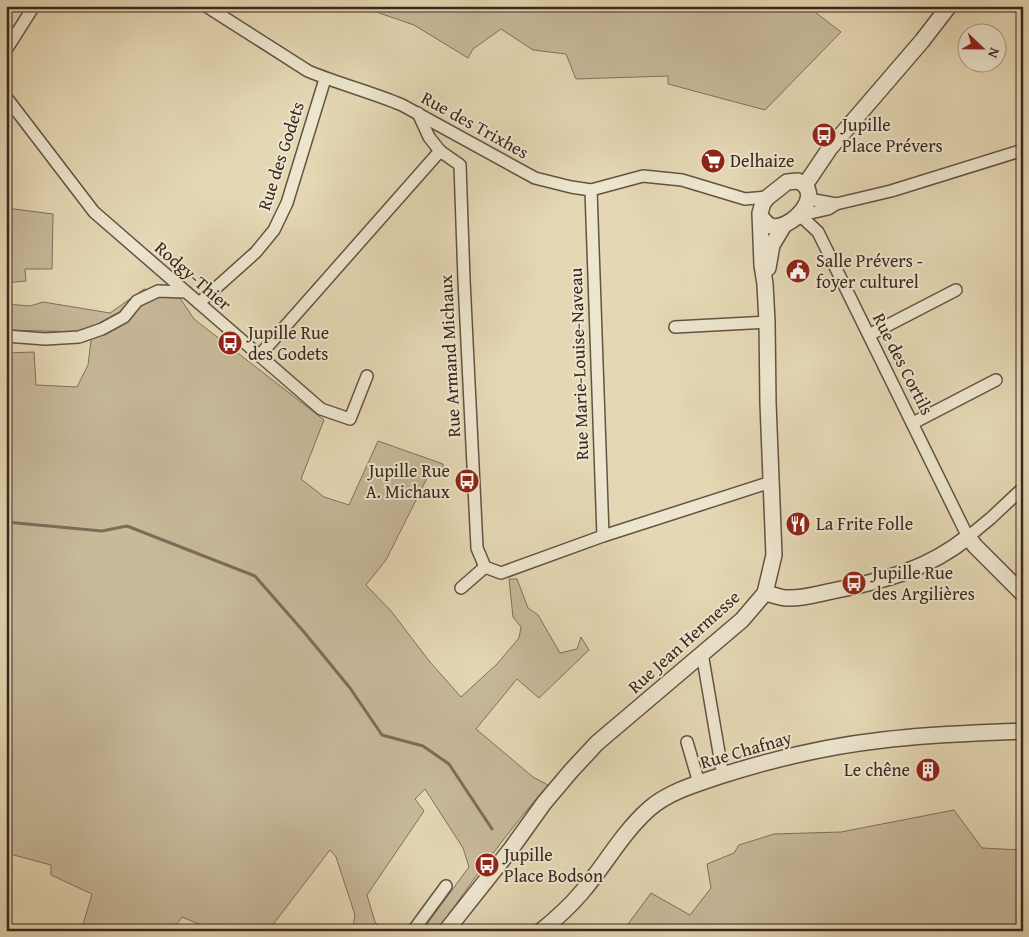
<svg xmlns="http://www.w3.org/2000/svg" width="1029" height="937" font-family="'Gentium Book Plus',serif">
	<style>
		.green { fill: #c7b99a; stroke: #80705c }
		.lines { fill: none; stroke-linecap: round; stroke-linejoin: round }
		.stream { stroke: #7c6d59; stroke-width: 3 }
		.minor-casing { stroke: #635343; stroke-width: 14 }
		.tertiary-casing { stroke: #635343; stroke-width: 18 }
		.minor { stroke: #ede5ce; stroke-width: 11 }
		.tertiary { stroke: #ede5ce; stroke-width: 15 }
		.labels { text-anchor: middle; stroke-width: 4; stroke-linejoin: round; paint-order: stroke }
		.street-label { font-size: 18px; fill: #38271e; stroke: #ede5ce }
		.poi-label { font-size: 18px; fill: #38271e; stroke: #ede5ce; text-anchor: start }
	</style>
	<rect width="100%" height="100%" fill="#e4d7b3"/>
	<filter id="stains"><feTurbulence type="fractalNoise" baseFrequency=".004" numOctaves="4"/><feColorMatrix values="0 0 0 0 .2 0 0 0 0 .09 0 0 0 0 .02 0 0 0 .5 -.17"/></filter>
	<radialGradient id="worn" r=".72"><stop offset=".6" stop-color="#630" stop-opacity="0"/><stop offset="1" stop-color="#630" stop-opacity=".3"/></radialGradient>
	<!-- green -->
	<g class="green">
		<polygon points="359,6 807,6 841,32 765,110 668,84 668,76 576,79 566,54 533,50 501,29 473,49 468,58 414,25"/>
		<polygon points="6,208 53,214 52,269 25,269 26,281 6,283"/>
		<path d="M144,289L178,295L194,319L324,420L301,479L324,497L349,505L378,441L443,464V475L428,476L386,560L366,585L391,611L430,662L461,697L497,664L519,638L521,627L513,617L509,579H517L528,608L538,615L560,653L577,649L581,637L589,650L539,698L517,679L476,729L533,777L548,785C508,831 472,881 437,931H422L469,867L463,848L425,789L415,799L424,811L367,895L375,922L384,931H352L355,915L336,857L330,850L268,931H215L182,917L172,931H81L92,894L51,875V865L6,853V353L34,352L36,385L77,387L88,365L93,325L81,332L6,330V304L30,306L43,302L110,313Z"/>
		<polygon points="954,810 982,848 1021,850 1023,848 1023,931 623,931 651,893 690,915 711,888 707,864 734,853 739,845 774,834 841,832"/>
	</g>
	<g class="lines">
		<!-- stream -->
		<polyline class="stream" points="6,522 102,531 127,526 255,576 304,632 350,688 382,735 423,746 449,764 492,829"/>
		<defs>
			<g id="minor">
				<path d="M206,6L308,71C339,84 371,92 402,105L535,178L571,187L591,190L643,176L682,180L745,199L768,197"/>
				<polyline points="6,50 34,6"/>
				<polyline points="6,97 94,212 321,409 350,419 367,376"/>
				<polyline points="418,113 429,137 440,151"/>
				<polyline points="591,190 603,536"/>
				<polyline points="809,199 836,204"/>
				<polyline points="799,213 806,214 828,209 836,204 891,191 1023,150"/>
				<polyline points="795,217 804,219 818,232 968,537 991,518 1023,488"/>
				<polyline points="199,303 256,252 274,230 287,203 325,79"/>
				<polyline points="675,327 767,322"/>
				<polyline points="869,335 956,290"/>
				<polyline points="6,336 45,339 79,337 102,329 124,317 137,301 158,291 186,292"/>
				<polyline points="259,356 440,151 460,165 464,280 477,548 485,567 501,573 603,536 771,482"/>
				<polyline points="913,423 996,380"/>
				<polyline points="461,588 485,567"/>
				<polyline points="702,653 723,776"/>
				<polyline points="687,742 699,783"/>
				<polyline points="413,931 446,886"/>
			</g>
			<g id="tertiary">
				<polyline points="805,185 830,148 922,41 949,6"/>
				<polyline points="768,268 772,245 784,225"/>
				<path d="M765,593C772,594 780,598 787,598C804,599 821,593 837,590C886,580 928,569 968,537L975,546L1023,594"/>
				<path d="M446,931L511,849L544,803L571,771L597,743L742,620L765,593L774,555L768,403L767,322L765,284L762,265L760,213L763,203L768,197L787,182L798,181C827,194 789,232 771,226C766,224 763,220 760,215"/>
				<path d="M541,931C556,919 570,906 582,892C605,865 622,833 649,809C668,792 696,784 720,776C773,759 828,746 883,740C929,734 976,733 1023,731"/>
			</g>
		</defs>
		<!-- minor casing -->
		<use href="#minor" class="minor-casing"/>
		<!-- tertiary casing -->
		<use href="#tertiary" class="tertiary-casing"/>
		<!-- minor -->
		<use href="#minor" class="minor"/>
		<!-- tertiary -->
		<use href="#tertiary" class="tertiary"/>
	</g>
	<!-- icons -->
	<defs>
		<symbol id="bus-disc" viewBox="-11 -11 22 22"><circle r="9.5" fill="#8f2418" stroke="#ede5ce"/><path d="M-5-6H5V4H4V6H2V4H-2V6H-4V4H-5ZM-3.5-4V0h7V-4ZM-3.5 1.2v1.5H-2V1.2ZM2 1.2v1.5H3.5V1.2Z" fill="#fff"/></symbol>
		<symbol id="supermarket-disc" viewBox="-11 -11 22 22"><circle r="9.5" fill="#8f2418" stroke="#ede5ce"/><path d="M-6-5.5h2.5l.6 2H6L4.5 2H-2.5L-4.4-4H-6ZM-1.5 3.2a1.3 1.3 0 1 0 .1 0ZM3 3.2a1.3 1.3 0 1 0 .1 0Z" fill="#fff"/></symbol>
		<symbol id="civic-disc" viewBox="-11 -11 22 22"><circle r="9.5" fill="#8f2418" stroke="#ede5ce"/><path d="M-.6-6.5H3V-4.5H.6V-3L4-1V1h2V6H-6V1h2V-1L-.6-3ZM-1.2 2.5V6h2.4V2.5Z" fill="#fff"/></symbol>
		<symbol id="restaurant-disc" viewBox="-11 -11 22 22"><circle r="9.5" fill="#8f2418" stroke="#ede5ce"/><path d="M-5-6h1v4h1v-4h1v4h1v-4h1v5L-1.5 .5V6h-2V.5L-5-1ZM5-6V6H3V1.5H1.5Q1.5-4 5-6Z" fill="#fff"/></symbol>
		<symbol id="building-disc" viewBox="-11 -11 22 22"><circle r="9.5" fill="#8f2418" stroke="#ede5ce"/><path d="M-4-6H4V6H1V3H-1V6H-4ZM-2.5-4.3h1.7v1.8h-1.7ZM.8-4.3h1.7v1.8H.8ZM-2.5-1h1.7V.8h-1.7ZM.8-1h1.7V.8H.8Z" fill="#fff"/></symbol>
	</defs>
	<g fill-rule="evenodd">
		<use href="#bus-disc" x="810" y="121" width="28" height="28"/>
		<use href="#supermarket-disc" x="699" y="147" width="28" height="28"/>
		<use href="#civic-disc" x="784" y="257" width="28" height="28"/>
		<use href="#bus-disc" x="216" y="329" width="28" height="28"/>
		<use href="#bus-disc" x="453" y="467" width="28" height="28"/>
		<use href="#restaurant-disc" x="784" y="510" width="28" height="28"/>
		<use href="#bus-disc" x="840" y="569" width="28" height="28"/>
		<use href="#building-disc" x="914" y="756" width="28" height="28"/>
		<use href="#bus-disc" x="473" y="851" width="28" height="28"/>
	</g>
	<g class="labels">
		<!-- street labels -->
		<g class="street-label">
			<text transform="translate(475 125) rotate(29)" y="6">Rue des Trixhes</text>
			<text transform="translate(281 156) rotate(-72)" y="6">Rue des Godets</text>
			<text transform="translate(193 276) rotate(41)" y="6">Rodgy-Thier</text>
			<text transform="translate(450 356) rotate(-93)" y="6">Rue Armand Michaux</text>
			<text transform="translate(579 364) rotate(-92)" y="6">Rue Marie-Louise-Naveau</text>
			<text transform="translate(903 364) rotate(63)" y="6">Rue des Cortils</text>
			<text transform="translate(684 642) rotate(-42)" y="6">Rue Jean Hermesse</text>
			<text transform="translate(746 750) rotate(-16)" y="6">Rue Chafnay</text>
		</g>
		<!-- poi labels -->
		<g class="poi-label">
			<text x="842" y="131">Jupille<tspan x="842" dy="21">Place Prévers</tspan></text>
			<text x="730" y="167">Delhaize</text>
			<text x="816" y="267">Salle Prévers -<tspan x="816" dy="21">foyer culturel</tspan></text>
			<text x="248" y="339">Jupille Rue<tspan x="248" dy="21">des Godets</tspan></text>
			<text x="450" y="477" text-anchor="end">Jupille Rue<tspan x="450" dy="21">A. Michaux</tspan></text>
			<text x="816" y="530">La Frite Folle</text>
			<text x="872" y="579">Jupille Rue<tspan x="872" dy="21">des Argilières</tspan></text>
			<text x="910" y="776" text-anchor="end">Le chêne</text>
			<text x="504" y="861">Jupille<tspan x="504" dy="21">Place Bodson</tspan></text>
		</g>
	</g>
	<!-- margin -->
	<rect width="1029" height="937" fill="none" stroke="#e4d7b3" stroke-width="25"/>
	<rect x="8" y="8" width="1014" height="922" fill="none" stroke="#38271e" stroke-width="2.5"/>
	<rect x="12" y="12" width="1004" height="912" fill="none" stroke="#38271e"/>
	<!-- north arrow -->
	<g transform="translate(982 48) rotate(112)"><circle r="24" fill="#ede5ce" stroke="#a59988"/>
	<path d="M0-4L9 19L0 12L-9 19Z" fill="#8f2418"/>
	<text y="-8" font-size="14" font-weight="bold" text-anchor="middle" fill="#38271e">N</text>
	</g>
	<rect width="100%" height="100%" filter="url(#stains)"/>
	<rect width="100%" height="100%" fill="url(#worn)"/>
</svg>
